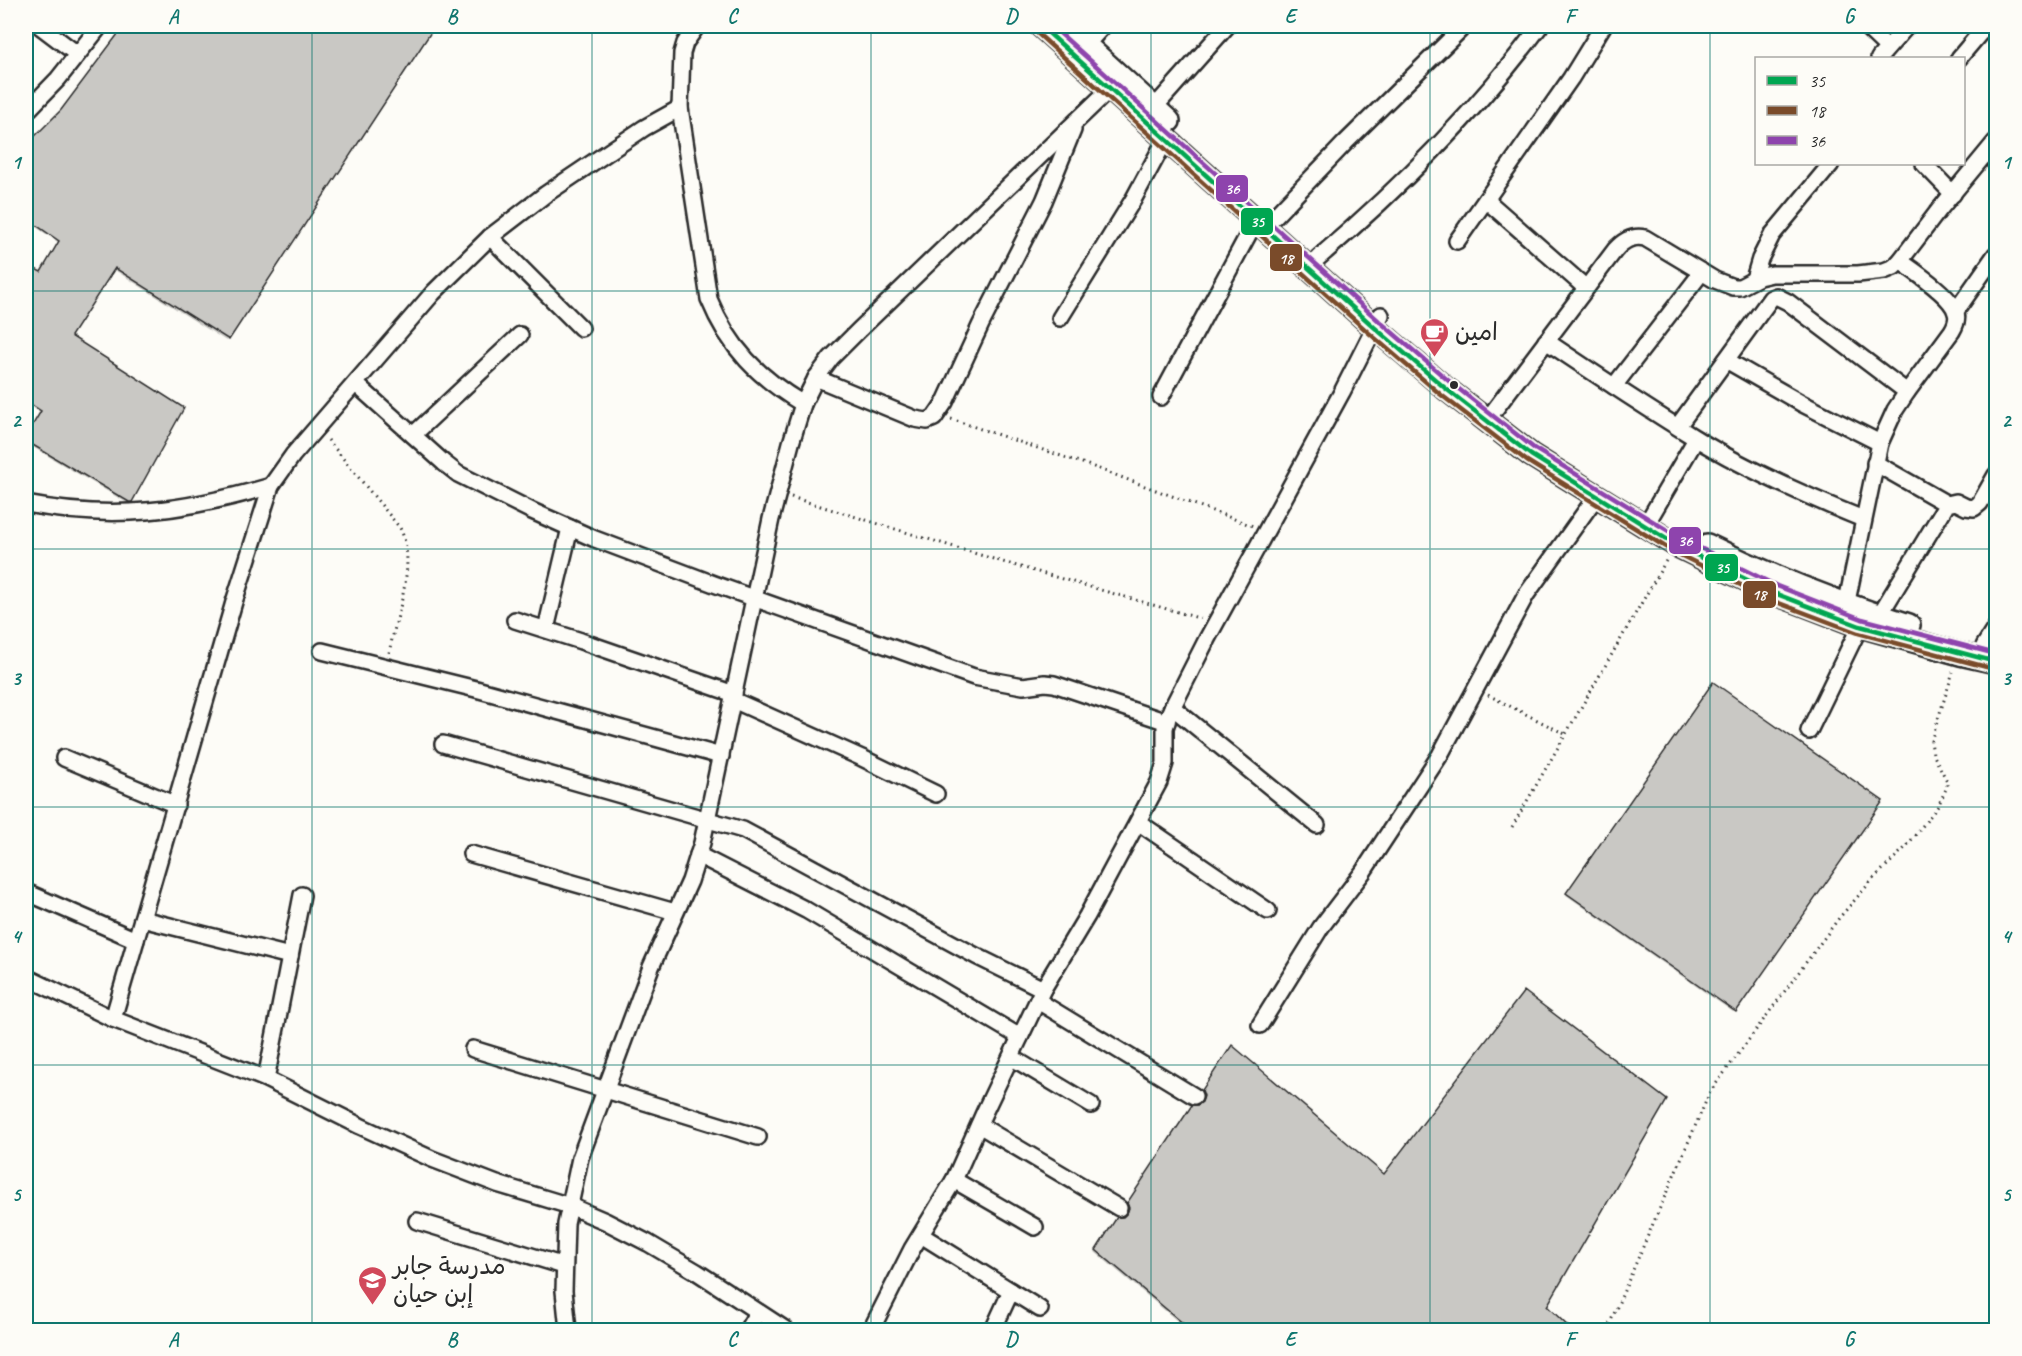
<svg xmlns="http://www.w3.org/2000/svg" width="2022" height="1356" font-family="Caveat,'Playpen Sans Arabic',sans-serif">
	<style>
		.shadow { fill: #0003 }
		.building { fill: #c9c8c4; stroke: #2b2b2b; stroke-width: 1.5 }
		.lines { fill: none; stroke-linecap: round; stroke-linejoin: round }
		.minor-casing { stroke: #2b2b2b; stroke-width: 20 }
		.secondary-casing { stroke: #2b2b2b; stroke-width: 26 }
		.path { stroke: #2b2b2b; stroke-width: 3; stroke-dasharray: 1.5 4.5; stroke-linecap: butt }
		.minor { stroke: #fdfcf7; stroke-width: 15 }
		.secondary { stroke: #fdfcf7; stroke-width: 21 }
		.bus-1-casing { stroke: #fdfcf7; stroke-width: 9 }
		.bus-2-casing { stroke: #fdfcf7; stroke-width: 9 }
		.bus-3-casing { stroke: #fdfcf7; stroke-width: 9 }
		.bus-1 { stroke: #00a651; stroke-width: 4.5 }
		.bus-2 { stroke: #7a4b2a; stroke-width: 4.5 }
		.bus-3 { stroke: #8e44ad; stroke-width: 4.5 }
		.grid { fill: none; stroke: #0f766e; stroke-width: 1.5; stroke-opacity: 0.55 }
		.bus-dot { fill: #2b2b2b; stroke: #fdfcf7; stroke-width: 2 }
		.labels { text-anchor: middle; stroke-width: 4.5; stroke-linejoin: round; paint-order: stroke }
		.poi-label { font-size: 24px; fill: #2b2b2b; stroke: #fdfcf7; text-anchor: start }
		.line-badge { stroke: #fdfcf7; stroke-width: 2 }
		.badge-label { font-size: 16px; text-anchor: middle; font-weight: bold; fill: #fff }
		.neatline { fill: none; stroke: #0f766e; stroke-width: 2 }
		.grid-label { font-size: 20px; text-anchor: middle; font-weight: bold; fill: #0f766e }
	</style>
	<rect width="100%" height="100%" fill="#fdfcf7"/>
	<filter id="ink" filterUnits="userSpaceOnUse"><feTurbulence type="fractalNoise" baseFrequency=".0167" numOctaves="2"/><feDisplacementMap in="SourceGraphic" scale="12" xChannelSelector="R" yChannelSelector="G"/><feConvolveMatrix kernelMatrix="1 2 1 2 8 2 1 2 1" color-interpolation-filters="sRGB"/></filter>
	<g filter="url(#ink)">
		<!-- shadow -->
		<g class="shadow">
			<polygon points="125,26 430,26 432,27 226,341 113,269 69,336 131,501 127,503 26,443 26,437 41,413 26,403 26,266 41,274 59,243 26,220 26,147 59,114"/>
			<polygon points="1711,686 1735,1011 1733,1012 1566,895"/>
			<polygon points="1230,1049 1545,1306 1570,1330 1188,1330 1095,1252 1116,1221 1126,1216 1128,1210 1126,1205 1190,1109 1201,1104 1203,1098 1201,1093"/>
		</g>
		<!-- building -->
		<g class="building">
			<polygon points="124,26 435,26 229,340 115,268 71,336 184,408 132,502 129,502 26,441 26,436 41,411 26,401 26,264 41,272 59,241 26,218 26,145 61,110"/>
			<polygon points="1713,682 1883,801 1736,1012 1566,893"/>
			<polygon points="1524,991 1667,1100 1547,1306 1572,1330 1191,1330 1096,1250 1117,1217 1123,1217 1127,1213 1129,1208 1127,1203 1192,1105 1198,1105 1202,1102 1204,1096 1202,1090 1232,1045 1384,1174"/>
		</g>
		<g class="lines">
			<defs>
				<g id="minor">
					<polyline points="40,26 77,54"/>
					<path d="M697,26L685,43L682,53L680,108L709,299C729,348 758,377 803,404"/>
					<polyline points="1865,26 1887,47"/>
					<polyline points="1086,45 1103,26"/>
					<polyline points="1879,58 1907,26"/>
					<polyline points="1959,58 1986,26"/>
					<polyline points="1154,108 1227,26"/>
					<polyline points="26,112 58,79 100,26"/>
					<polyline points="1924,164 1953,194"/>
					<polyline points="1486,200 1586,288"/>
					<polyline points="1274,217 1346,142 1464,26"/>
					<polyline points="490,237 581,328"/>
					<polyline points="1457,241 1571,78 1603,26"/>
					<path d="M1318,258C1400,188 1476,112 1540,26"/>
					<polyline points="1754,279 1760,259 1772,235 1831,164"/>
					<polyline points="1956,311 1996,254"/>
					<polyline points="1060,318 1133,200 1166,139"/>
					<path d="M1546,341C1595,374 1645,407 1695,438C1747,470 1806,496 1863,519"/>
					<polyline points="1726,360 1801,403 1880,443"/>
					<polyline points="816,378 915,419 927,421 934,418 945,402 981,324 1044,201 1073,130"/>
					<polyline points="356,384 444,463 458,474 532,511 595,539 714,584 974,677 1023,686 1045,683 1054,684 1167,722"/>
					<polyline points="1614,386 1702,272"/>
					<polyline points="1161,397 1256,220"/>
					<path d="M1493,412L1615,250C1623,241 1632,235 1645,238L1715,280L1733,287H1740L1759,277L1772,274H1858L1884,271L1894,267L1900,261L1939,210L1996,141"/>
					<polyline points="1678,426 1771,298 1776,296 1788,302 1907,392"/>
					<polyline points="413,435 520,335"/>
					<polyline points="1875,463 1947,504"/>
					<path d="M26,504C115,521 185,511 271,486"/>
					<polyline points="1651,516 1696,439"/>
					<path d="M1846,606L1880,443L1895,410L1907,392L1952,331C1955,326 1958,319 1956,313C1953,297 1914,271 1900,261"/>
					<polyline points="1879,616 1947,504 1956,502 1966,507 1974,508 1980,503 1996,475"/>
					<polyline points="515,620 581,641 734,694"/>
					<polyline points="546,629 570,528"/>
					<polyline points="1984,646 1996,627"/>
					<polyline points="322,651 476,689 721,756"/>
					<polyline points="733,700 862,758 936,794"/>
					<polyline points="1172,707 1317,825"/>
					<polyline points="1809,731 1860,626"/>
					<polyline points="443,744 743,830 976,956 1043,989"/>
					<polyline points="64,758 176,805"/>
					<polyline points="1138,822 1268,911"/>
					<polyline points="471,854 675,912"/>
					<polyline points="698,855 806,910 1020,1037"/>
					<polyline points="26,892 136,940"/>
					<polyline points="142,919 290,956"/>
					<polyline points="26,977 113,1019 266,1079 360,1126 432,1159 497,1184 570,1206 605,1221 648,1243 697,1272 786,1330"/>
					<polyline points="1038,1001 1194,1096"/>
					<polyline points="113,1019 234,602 271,486 293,455 433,293 490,237 546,194 644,128 680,108"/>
					<polyline points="1260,1025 1321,927 1363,872 1440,755 1526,595 1596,497"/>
					<polyline points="473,1049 758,1137"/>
					<polyline points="1011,1057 1091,1105"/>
					<polyline points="266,1079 302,895"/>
					<polyline points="979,1125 1119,1208"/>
					<polyline points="954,1180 1035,1227"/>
					<polyline points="417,1221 564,1266"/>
					<polyline points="921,1235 1040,1309"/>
					<polyline points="568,1330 564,1291 566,1224 580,1158 651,967 690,881 702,843 771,519 791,443 803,404 816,378 831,358 859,330 1117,82"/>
					<polyline points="747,1330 757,1313"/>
					<polyline points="871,1330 912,1249 954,1180 984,1113 1043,989 1087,916 1159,782 1165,763 1165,728 1169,714 1207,639 1342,392 1381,315"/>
					<polyline points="993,1330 1011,1291"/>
				</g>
				<g id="secondary">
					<polyline points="1041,26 1374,327 1445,388 1531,455 1676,545 1774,593 1860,626 1960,654 1996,662"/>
					<polyline points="1065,26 1169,121"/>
					<path d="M1707,545C1774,578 1838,603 1909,625"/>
				</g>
			</defs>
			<!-- minor casing -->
			<use href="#minor" class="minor-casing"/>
			<!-- secondary casing -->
			<use href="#secondary" class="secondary-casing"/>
			<!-- path -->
			<g class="path">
				<polyline points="951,419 1091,466 1253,526"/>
				<path d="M328,440L400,528C418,564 396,615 389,653"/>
				<polyline points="791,497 1003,562 1202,619"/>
				<polyline points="1488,695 1565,734"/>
				<polyline points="1512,827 1667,559"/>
				<polyline points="1607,1330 1710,1092 1839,918 1874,878 1906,847 1938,806 1947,787 1947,781 1933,754 1931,741 1953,672"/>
			</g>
			<!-- minor -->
			<use href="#minor" class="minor"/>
			<!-- secondary -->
			<use href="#secondary" class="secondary"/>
			<defs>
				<polyline id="bus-1" points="1041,26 1374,327 1445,388 1531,455 1676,545 1774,593 1860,626 1996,662"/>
				<polyline id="bus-2" points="1036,32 1369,333 1440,394 1527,461 1672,551 1771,600 1858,633 1994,669"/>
				<polyline id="bus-3" points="1052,26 1379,321 1450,382 1535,449 1680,538 1777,586 1862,619 1996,654"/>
			</defs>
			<!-- bus-1 casing -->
			<use href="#bus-1" class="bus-1-casing"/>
			<!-- bus-2 casing -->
			<use href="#bus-2" class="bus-2-casing"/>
			<!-- bus-3 casing -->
			<use href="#bus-3" class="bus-3-casing"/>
			<!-- bus-1 -->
			<use href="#bus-1" class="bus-1"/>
			<!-- bus-2 -->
			<use href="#bus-2" class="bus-2"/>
			<!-- bus-3 -->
			<use href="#bus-3" class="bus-3"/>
		</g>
	</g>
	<!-- grid -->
	<path class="grid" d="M312,26V1330M592,26V1330M871,26V1330M1151,26V1330M1430,26V1330M1710,26V1330M26,291H1996M26,549H1996M26,807H1996M26,1065H1996"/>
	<!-- icons -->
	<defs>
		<symbol id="cafe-pin" viewBox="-11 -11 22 30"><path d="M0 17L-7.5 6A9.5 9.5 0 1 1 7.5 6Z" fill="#d1495b" stroke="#fdfcf7"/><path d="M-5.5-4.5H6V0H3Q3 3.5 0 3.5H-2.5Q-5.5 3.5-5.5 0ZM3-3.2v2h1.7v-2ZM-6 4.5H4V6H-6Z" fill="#fff"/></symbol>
		<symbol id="school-pin" viewBox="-11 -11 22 30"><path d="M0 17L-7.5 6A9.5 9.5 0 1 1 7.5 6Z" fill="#d1495b" stroke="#fdfcf7"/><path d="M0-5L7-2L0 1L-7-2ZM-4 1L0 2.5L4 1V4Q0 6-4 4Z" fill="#fff"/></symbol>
	</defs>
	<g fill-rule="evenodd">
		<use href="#cafe-pin" x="1418" y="316" width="33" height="45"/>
		<use href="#school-pin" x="356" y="1264" width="33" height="45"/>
	</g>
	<!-- markers -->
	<circle class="bus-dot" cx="1454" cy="385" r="5"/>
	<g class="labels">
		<!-- poi labels -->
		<g class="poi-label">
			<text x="1455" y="340">امين</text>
			<text x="393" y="1274">مدرسة جابر<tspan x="393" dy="28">إبن حيان</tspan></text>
		</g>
	</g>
	<g class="line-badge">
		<rect x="1215" y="174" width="34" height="29" rx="6" fill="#8e44ad"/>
		<rect x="1240" y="207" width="34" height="29" rx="6" fill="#00a651"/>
		<rect x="1269" y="243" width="34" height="29" rx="6" fill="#7a4b2a"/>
		<rect x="1668" y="526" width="34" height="29" rx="6" fill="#8e44ad"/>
		<rect x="1704" y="553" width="35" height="29" rx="6" fill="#00a651"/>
		<rect x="1742" y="580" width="35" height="29" rx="6" fill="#7a4b2a"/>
	</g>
	<g class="badge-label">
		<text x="1232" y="194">36</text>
		<text x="1257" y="227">35</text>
		<text x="1286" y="264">18</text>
		<text x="1685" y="546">36</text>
		<text x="1722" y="573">35</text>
		<text x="1759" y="600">18</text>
	</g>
	<!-- margin -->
	<rect width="2022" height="1356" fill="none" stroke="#fdfcf7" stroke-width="66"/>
	<!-- legend -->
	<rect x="1755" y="57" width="210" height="108" fill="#fdfcf7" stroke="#a9a8a5" stroke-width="1.5"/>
	<rect x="1767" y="76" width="30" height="9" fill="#00a651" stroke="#a9a8a5" stroke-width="1.5"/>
	<text x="1809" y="87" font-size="18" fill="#2b2b2b">35</text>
	<rect x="1767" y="106" width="30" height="9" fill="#7a4b2a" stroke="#a9a8a5" stroke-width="1.5"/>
	<text x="1809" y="117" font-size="18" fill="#2b2b2b">18</text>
	<rect x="1767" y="136" width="30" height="9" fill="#8e44ad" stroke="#a9a8a5" stroke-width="1.5"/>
	<text x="1809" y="147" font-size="18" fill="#2b2b2b">36</text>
	<rect x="33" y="33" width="1956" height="1290" class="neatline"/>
	<g class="grid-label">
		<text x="173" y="23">A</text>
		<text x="452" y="23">B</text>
		<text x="732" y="23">C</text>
		<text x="1011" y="23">D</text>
		<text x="1290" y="23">E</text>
		<text x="1570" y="23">F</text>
		<text x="1849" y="23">G</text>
		<text x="16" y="169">1</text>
		<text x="2006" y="169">1</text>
		<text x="16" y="427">2</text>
		<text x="2006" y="427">2</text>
		<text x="16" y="685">3</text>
		<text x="2006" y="685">3</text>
		<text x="16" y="943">4</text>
		<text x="2006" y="943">4</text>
		<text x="16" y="1201">5</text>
		<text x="2006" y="1201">5</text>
		<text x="173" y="1346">A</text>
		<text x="452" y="1346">B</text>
		<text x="732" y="1346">C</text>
		<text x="1011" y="1346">D</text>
		<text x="1290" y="1346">E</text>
		<text x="1570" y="1346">F</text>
		<text x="1849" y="1346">G</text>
	</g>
</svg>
